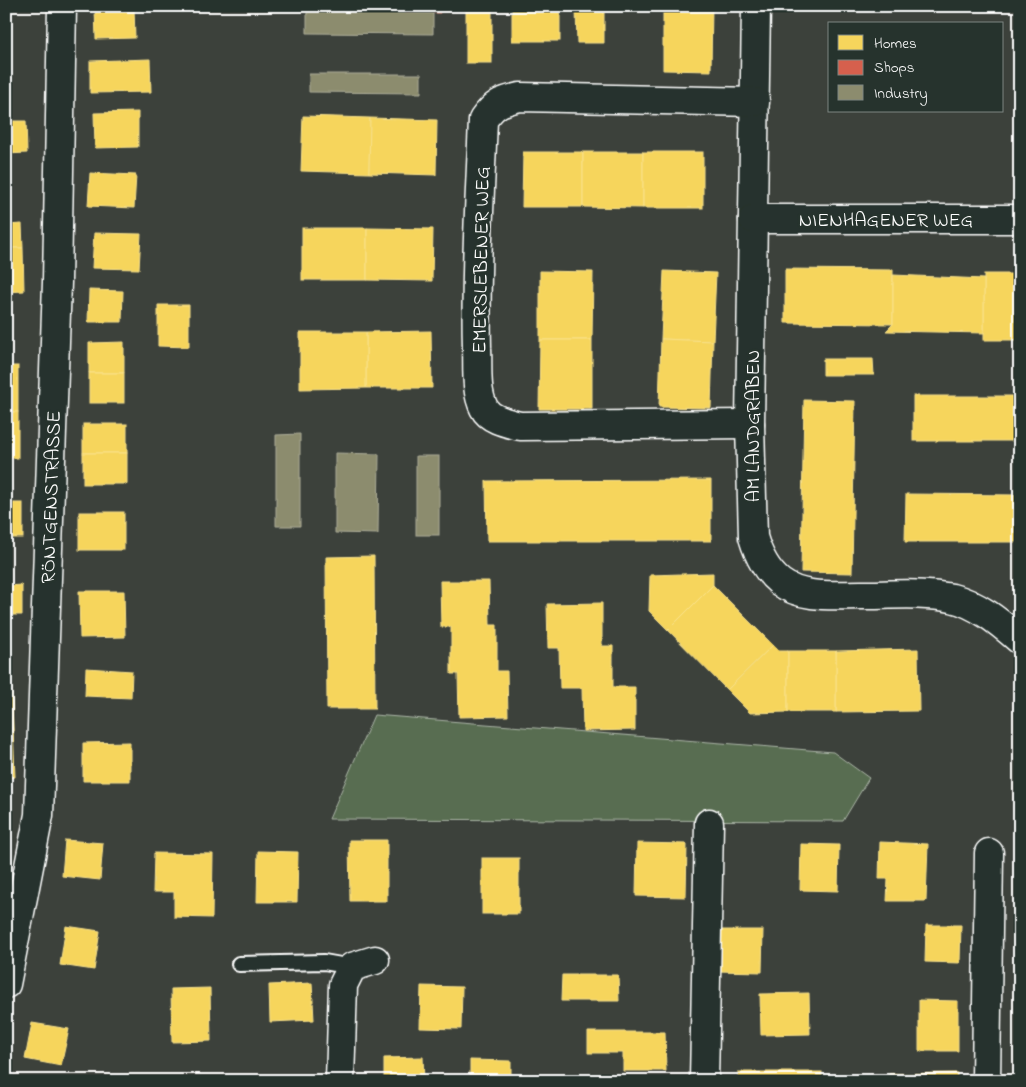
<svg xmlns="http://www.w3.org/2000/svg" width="1026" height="1087" font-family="'Indie Flower',sans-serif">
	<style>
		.green { fill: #596d51; stroke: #acb6a8 }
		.homes { fill: #f6d55c; stroke: #f9e28d }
		.shops { fill: #d6604d; stroke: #e29082 }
		.industry { fill: #8c8c6e; stroke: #aeae9a }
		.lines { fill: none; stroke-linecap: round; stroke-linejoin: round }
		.lane-casing { stroke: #fff; stroke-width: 18 }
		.street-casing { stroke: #fff; stroke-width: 31 }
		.lane { stroke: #26332d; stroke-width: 14 }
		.street { stroke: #26332d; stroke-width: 28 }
		.labels { text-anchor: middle; stroke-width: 5; stroke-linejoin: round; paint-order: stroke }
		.street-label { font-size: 20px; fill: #fff; stroke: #26332d }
	</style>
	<rect width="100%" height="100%" fill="#3c413b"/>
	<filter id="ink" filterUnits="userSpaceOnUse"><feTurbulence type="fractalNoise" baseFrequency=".02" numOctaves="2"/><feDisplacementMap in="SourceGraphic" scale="10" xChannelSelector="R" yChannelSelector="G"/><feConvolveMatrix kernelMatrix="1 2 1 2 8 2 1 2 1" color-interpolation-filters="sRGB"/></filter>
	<g filter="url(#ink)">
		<!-- green -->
		<polygon class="green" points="374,715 833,752 869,778 843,821 329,819"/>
		<!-- homes -->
		<g class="homes">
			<polygon points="95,6 134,6 134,8 95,10"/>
			<polygon points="663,6 712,6 711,71 663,70"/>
			<rect x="466" y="7" width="26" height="56"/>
			<polygon points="134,8 135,38 96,39 95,10"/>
			<rect x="512" y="8" width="48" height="33"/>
			<polygon points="576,10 604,10 604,43 577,43"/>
			<polygon points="150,59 151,92 90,93 90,61"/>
			<polygon points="138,112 138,147 95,148 94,113"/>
			<polygon points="303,116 370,118 369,173 301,171"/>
			<polygon points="370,118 437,120 436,175 369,173"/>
			<polygon points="6,121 26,121 27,153 6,154"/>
			<polygon points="523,152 583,152 583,207 522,207"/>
			<polygon points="583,152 643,152 643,208 583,207"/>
			<rect x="643" y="152" width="60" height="56"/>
			<polygon points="90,173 136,175 134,208 88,206"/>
			<polygon points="22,224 23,248 6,248 6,225"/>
			<rect x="302" y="228" width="65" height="52"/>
			<polygon points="367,228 433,229 432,281 367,280"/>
			<polygon points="94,233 141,234 139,269 92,268"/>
			<polygon points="6,248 23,248 24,291 6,292"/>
			<polygon points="785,269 893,270 893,324 785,323"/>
			<polygon points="540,271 593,272 592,340 540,340"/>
			<polygon points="664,271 716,273 713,341 661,339"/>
			<rect x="984" y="274" width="36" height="66"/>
			<polygon points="893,275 984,279 984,333 886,331 893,324"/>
			<polygon points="89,290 123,291 122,322 88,322"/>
			<polygon points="158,305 189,305 189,347 158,346"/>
			<polygon points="431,331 432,388 366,388 366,332"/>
			<polygon points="300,332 366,332 366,388 300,389"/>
			<polygon points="661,339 713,341 711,408 659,407"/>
			<polygon points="540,340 592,340 592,409 539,409"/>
			<polygon points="124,342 124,373 89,373 89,343"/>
			<polygon points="823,359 873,359 874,375 823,375"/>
			<rect x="6" y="366" width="12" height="46"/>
			<rect x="89" y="373" width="35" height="30"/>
			<rect x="913" y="396" width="100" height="45"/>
			<polygon points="804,400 855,401 852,573 801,572"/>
			<rect x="6" y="412" width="12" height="46"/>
			<rect x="83" y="424" width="44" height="29"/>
			<rect x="83" y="453" width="44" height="31"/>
			<polygon points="711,480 711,541 487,541 486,481"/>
			<polygon points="906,494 1020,495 1020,542 905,542"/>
			<rect x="6" y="503" width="17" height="35"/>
			<rect x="79" y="512" width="45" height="38"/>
			<polygon points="374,556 375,709 327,709 326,557"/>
			<polygon points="713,573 713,585 668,630 649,611 650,575"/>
			<polygon points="440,581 489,581 490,625 497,625 497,671 507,671 508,716 459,717 458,674 451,674 451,627 441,627"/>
			<polygon points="22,585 22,615 6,615 6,586"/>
			<polygon points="713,585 773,645 727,690 668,630"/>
			<polygon points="79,591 124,591 125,637 80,638"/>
			<polygon points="602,603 602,646 613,646 613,687 635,687 635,730 583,731 582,688 560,688 559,648 548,648 547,604"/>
			<polygon points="773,645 779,651 788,651 788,712 750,713 727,690"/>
			<polygon points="918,649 919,711 836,712 836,651"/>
			<rect x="788" y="651" width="48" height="61"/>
			<polygon points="86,668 132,671 131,698 85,696"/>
			<polygon points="6,680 11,680 13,728 6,728"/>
			<polygon points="6,728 13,728 15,777 6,778"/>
			<polygon points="130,742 130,781 83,781 83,743"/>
			<polygon points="65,840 103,843 100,880 62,876"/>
			<polygon points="349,840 387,840 387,901 350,901"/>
			<polygon points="880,842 928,844 926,901 887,901 888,879 879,879"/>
			<polygon points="637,843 687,844 686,897 636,896"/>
			<polygon points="801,844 839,845 838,891 800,890"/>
			<polygon points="258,851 298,852 297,902 257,902"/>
			<polygon points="154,853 213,854 212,918 174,917 174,892 153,892"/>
			<rect x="482" y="858" width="37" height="56"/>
			<polygon points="926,925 961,925 960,963 925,962"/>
			<polygon points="66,926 100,931 94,970 60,965"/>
			<polygon points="716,930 763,930 762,972 715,971"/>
			<polygon points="562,975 618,975 619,1001 561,1001"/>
			<polygon points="312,983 314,1020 270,1022 269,985"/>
			<polygon points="421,986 462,987 461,1029 420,1028"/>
			<polygon points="210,988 211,1041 172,1042 171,989"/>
			<polygon points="809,993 810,1034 761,1035 760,994"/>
			<polygon points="919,1000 958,1001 958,1051 919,1051"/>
			<polygon points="32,1023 69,1029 61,1066 25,1059"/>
			<polygon points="588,1032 665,1032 666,1071 623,1071 623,1053 588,1053"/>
			<polygon points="423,1057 424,1081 384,1081 384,1058"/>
			<polygon points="470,1060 511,1061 511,1081 470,1081"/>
			<rect x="738" y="1072" width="84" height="9"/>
			<polygon points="957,1073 957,1081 889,1081 889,1074"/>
		</g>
		<!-- shops -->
		<polygon class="shops" points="308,6 440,6 440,13 307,11"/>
		<!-- industry -->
		<g class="industry">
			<polygon points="307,11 433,13 433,34 307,33"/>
			<polygon points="309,74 421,74 421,93 309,92"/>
			<polygon points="300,434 300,526 276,526 276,435"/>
			<polygon points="335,453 379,454 378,534 335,533"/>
			<rect x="416" y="456" width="23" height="79"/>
		</g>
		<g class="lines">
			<defs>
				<polyline id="lane" points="239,964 324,962 352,967"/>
				<g id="street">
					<path d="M756,6L750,424L753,537C758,554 765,570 780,582C802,599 834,595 861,595C890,595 923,592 952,598C978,604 1000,623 1020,640"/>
					<polyline points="753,219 1020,219"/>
					<path d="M750,424L520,426C508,423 490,420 484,408C475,390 478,367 477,348C475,272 480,196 483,120C494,104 501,101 520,97L755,102"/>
					<polyline points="6,984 39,815 57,282 62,6"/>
					<polyline points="340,1081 343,985 352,967 375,960"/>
					<polyline points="704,1081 709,823"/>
					<polyline points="986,1081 989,853"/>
				</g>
			</defs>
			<!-- lane casing -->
			<use href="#lane" class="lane-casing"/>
			<!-- street casing -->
			<use href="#street" class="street-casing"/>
			<!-- lane -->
			<use href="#lane" class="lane"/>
			<!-- street -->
			<use href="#street" class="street"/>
		</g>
	</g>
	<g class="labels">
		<!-- street labels -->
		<g class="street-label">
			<text x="886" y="226">NIENHAGENER WEG</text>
			<text transform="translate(480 260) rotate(-89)" y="7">EMERSLEBENER WEG</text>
			<text transform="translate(752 426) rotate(-90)" y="7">AM LANDGRABEN</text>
			<text transform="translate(50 497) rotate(-88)" y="7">RÖNTGENSTRASSE</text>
		</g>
	</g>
	<!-- margin -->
	<rect width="1026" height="1087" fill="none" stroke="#26332d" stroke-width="25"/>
	<rect x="12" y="12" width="1001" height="1062" fill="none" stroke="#fff" stroke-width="2" filter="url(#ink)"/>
	<!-- legend -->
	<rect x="828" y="22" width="175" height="90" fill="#26332d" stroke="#7d8581"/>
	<rect x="838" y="35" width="25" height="15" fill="#f6d55c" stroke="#7d8581"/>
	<text x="874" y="48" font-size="15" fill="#ffffff">Homes</text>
	<rect x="838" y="60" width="25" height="15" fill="#d6604d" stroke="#7d8581"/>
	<text x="874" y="72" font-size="15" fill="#ffffff">Shops</text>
	<rect x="838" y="85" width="25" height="15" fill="#8c8c6e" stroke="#7d8581"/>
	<text x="874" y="98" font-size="15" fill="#ffffff">Industry</text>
</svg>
